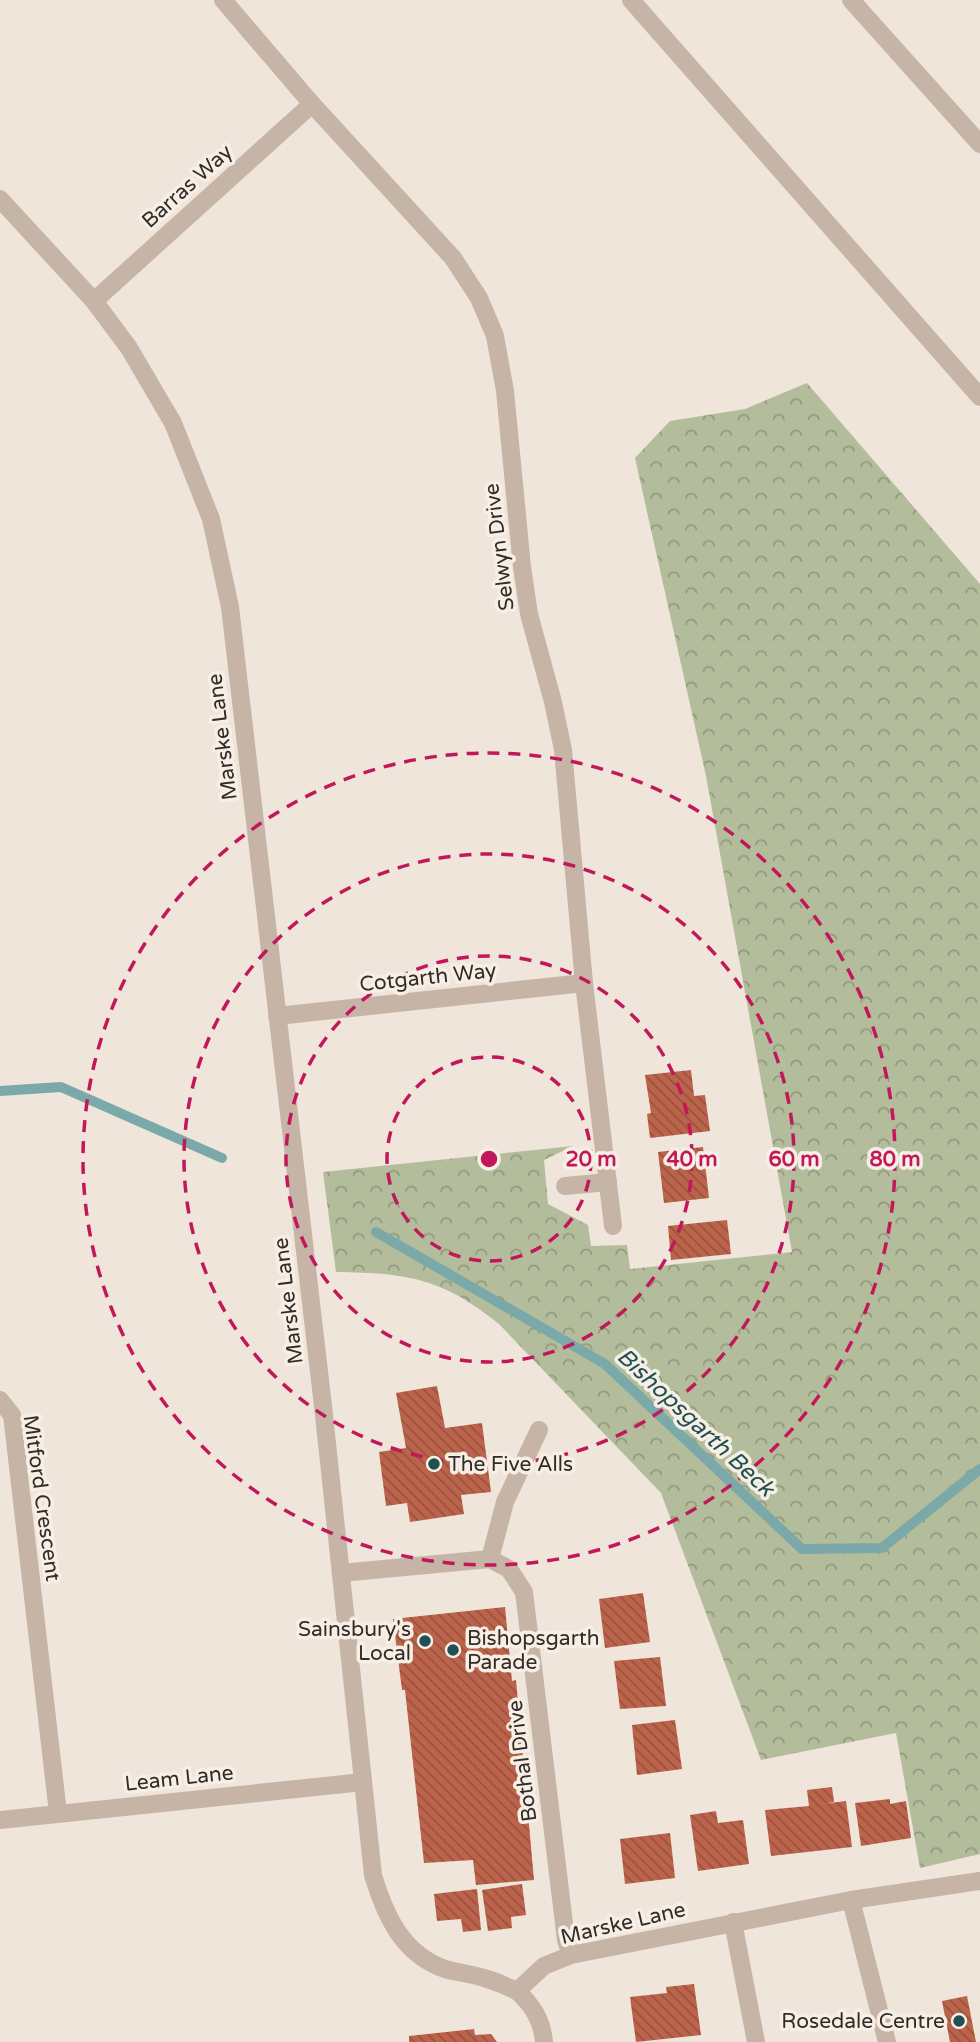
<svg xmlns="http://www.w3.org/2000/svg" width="980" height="2042" font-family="'Varela Round',sans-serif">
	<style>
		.park { fill: url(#park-crowns) }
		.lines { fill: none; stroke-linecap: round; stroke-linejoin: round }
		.stream { stroke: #7ba9aa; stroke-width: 10 }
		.building { fill: url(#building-back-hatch) }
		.minor { stroke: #c6b4a7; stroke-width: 18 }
		.ring { fill: none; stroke: #c2185b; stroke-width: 3.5; stroke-dasharray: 12 9 }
		.poi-dot { fill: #205051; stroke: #f7efe6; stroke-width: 2.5 }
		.labels { text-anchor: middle; stroke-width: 7; stroke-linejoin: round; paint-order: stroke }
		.street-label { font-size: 21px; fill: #332b27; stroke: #f7efe6 }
		.poi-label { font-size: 21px; fill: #332b27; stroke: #f7efe6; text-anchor: start }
		.water-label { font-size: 23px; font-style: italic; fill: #205051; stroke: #f7efe6 }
		.centre { fill: #c2185b; stroke: #f7efe6; stroke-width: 3.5 }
		.ring-label { font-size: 21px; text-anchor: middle; font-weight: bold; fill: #c2185b; stroke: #f7efe6; stroke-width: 7; stroke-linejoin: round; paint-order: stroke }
	</style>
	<defs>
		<pattern id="park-crowns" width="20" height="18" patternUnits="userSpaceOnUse" patternTransform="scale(1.75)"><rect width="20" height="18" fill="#b3bd9b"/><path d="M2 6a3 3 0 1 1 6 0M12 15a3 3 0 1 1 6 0" fill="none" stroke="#929a7e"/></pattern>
		<pattern id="building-back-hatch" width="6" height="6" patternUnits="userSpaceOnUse" patternTransform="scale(1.75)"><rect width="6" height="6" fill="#bc634b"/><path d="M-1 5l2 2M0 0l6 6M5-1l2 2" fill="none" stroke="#99523e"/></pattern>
	</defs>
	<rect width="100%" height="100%" fill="#efe5da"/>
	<!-- park -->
	<path class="park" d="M807,383L980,584V1854L920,1868L896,1733L761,1760L661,1493L499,1324C442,1278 407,1273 336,1272L323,1172L573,1146L544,1160L548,1204L588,1225L591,1246L627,1245L630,1269L792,1252L706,776L635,458L670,421L745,409Z"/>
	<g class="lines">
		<!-- stream -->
		<g class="stream">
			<polyline points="0,1091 61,1087 222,1158"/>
			<polyline points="376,1232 605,1364 802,1549 882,1548 980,1469"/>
		</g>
	</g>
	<!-- building -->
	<g class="building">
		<polygon points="691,1070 694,1096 705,1095 710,1131 650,1138 647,1114 651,1113 645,1075"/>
		<polygon points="703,1147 709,1198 664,1203 658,1152"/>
		<polygon points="727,1220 731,1254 671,1260 668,1226"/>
		<polygon points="437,1386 445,1428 482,1423 491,1492 461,1495 464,1514 410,1522 407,1503 386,1506 379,1452 406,1448 396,1393"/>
		<polygon points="643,1593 650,1642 605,1648 599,1599"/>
		<polygon points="505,1607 512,1681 516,1680 534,1880 476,1885 473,1860 424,1863 405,1690 402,1690 393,1619"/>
		<polygon points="660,1657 666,1706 620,1709 614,1661"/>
		<polygon points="675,1720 682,1769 637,1775 632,1725"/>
		<polygon points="832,1787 834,1802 821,1804 846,1801 852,1847 771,1856 765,1810 809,1806 807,1790"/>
		<polygon points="890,1799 890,1804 906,1801 911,1838 861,1846 855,1803"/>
		<polygon points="716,1811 718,1823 743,1820 749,1864 698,1871 690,1815"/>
		<polygon points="670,1833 675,1878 625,1884 620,1839"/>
		<polygon points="522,1884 526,1915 511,1917 512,1928 488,1931 482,1890"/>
		<polygon points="477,1889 481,1930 463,1932 461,1919 437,1921 434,1894"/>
		<polygon points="694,1984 701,2035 636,2042 630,1997 667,1993 666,1987"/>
		<polygon points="967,1996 976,2042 950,2042 942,2001"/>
		<polygon points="474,2029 475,2035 491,2034 497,2042 409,2042 409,2036"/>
	</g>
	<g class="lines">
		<!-- minor -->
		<g class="minor">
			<polyline points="223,0 312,104 453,258 479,298 495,336 505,391 522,567 529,614 553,702 563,750 584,983 613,1226"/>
			<polyline points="631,0 980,397"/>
			<polyline points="851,0 980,144"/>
			<path d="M0,199L94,301L129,348L173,423L211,519L230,607L323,1406L373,1875C385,1915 402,1954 445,1969C459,1973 474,1974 487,1979C498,1982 508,1987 517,1991L544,1966L571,1955L851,1900L980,1881"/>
			<polyline points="94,301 312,104"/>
			<polyline points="277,1016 584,983"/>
			<polyline points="565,1186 608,1182"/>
			<polyline points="0,1400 12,1415 58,1813"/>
			<polyline points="490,1559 505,1502 539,1430"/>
			<polyline points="341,1573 490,1559 509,1569 524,1592 566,1940 571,1955"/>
			<polyline points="0,1820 363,1782"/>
			<polyline points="851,1900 887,2042"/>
			<polyline points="733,1922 756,2042"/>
			<path d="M517,1991C533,2006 542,2020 544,2042"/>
		</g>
	</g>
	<!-- distance rings -->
	<g class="ring">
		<circle cx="489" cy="1159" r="102"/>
		<circle cx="489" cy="1159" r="203"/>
		<circle cx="489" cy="1159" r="305"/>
		<circle cx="489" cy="1159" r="406"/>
	</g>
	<!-- markers -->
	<g class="poi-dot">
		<circle cx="434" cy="1464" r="7"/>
		<circle cx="425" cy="1641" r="7"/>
		<circle cx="453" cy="1650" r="7"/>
		<circle cx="959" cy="2021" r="7"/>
	</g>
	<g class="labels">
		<!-- street labels -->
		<g class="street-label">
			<text transform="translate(187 186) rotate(-42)" y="7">Barras Way</text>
			<text transform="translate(499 547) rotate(-97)" y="7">Selwyn Drive</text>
			<text transform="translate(222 737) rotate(-97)" y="7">Marske Lane</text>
			<text transform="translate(428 977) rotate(-6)" y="7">Cotgarth Way</text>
			<text transform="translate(288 1301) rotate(-97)" y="7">Marske Lane</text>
			<text transform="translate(42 1498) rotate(82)" y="7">Mitford Crescent</text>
			<text transform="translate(522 1761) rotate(-97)" y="7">Bothal Drive</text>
			<text transform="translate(179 1778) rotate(-6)" y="7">Leam Lane</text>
			<text transform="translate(623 1923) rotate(-13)" y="7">Marske Lane</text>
		</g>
		<!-- poi labels -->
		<g class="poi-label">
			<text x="448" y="1471">The Five Alls</text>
			<text x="411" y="1636" text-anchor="end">Sainsbury's<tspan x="411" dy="24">Local</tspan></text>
			<text x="467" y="1645">Bishopsgarth<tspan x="467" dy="24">Parade</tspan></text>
			<text x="945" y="2028" text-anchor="end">Rosedale Centre</text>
		</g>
		<!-- water labels -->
		<g class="water-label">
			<text transform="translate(696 1422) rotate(43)" y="8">Bishopsgarth Beck</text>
		</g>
	</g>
	<circle cx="489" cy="1159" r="10" class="centre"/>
	<g class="ring-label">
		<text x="591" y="1166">20 m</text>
		<text x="692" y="1166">40 m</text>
		<text x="794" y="1166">60 m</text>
		<text x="895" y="1166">80 m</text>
	</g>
</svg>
